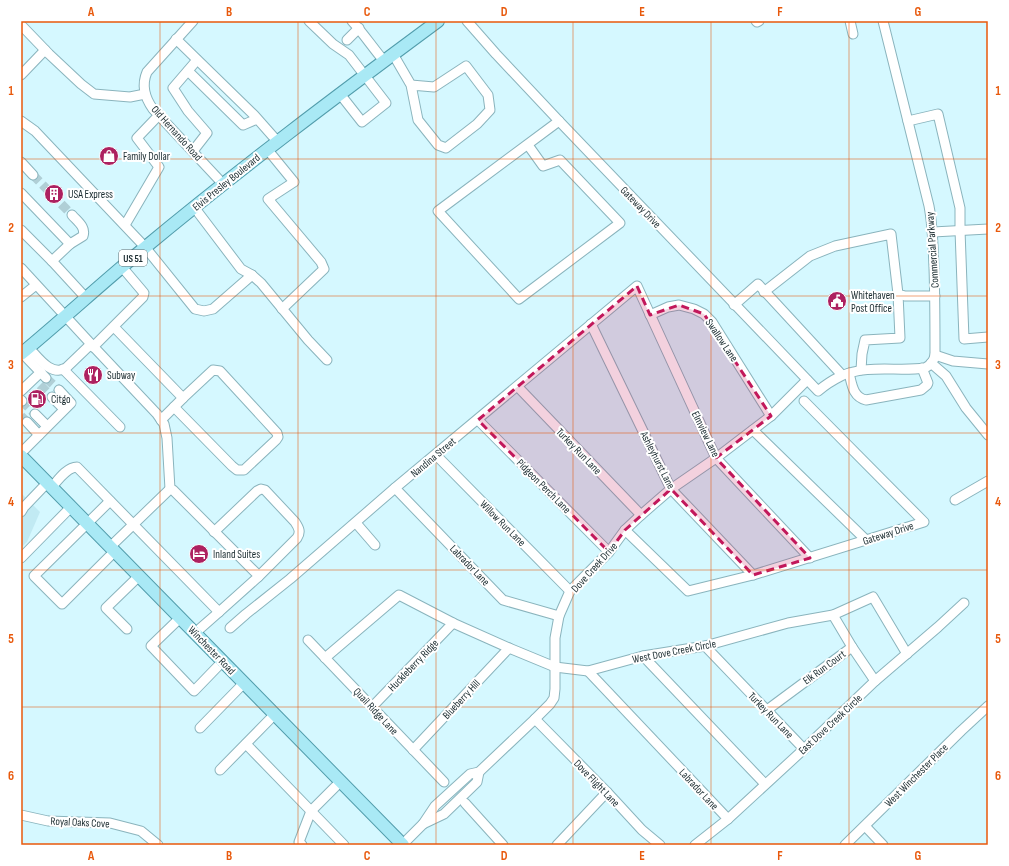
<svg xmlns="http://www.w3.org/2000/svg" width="1009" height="866" font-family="'Sofia Sans Condensed',sans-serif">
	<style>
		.built { fill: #c1eaf3 }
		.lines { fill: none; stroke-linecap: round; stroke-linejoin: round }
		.minor-tunnel { stroke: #b0cfd6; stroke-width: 9; stroke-dasharray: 9 4.5; stroke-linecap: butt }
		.minor-casing { stroke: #8ab4bd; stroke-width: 11 }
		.major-casing { stroke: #529dac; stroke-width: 14 }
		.minor { stroke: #fff; stroke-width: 9 }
		.major { stroke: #a9e9f5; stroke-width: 12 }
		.marked { fill: #c2185b; fill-opacity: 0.2; stroke: #c2185b; stroke-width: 3; stroke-dasharray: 8 5; stroke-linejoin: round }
		.grid { fill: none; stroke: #e8590c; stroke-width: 1; stroke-opacity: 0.55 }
		.labels { text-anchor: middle; stroke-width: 4; stroke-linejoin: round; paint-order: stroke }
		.shield { fill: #fff; stroke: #5f6b6e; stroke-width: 1 }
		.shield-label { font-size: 10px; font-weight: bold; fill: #1b2c30 }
		.street-label { font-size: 11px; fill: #1b2c30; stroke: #fff }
		.poi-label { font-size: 11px; fill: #1b2c30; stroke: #fff; text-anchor: start }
		.neatline { fill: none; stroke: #e8590c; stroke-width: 1.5 }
		.grid-label { font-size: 13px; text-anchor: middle; font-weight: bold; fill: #e8590c }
	</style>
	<rect width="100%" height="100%" fill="#d5f8ff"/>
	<!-- built -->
	<polygon class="built" points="21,493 40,512 27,542 21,548"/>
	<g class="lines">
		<!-- minor-tunnel -->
		<g class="minor-tunnel">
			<polyline points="33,175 72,215"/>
			<polyline points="46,378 59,390"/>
			<polyline points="40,385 52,397"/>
			<polyline points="22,401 35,414"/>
			<polyline points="21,416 27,422"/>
		</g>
		<defs>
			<g id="minor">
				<path d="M193,21L147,72C141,86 145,98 153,109L223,184"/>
				<polyline points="309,21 333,44 349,55 386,103 362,122 340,94"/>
				<path d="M352,21C363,33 373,48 384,61"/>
				<path d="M467,21L496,54L559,121L818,391C825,385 833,380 841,376C868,364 898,372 925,368C931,365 934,361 935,355C935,326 935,297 934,268C933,247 933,227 929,206L883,21"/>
				<polyline points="756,21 757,22 759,21"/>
				<polyline points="850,21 853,34"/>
				<polyline points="21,25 49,54 81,84 94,94 130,97 145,94"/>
				<polyline points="176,39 254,115 277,141"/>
				<polyline points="347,40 359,28"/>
				<polyline points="393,54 411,85 434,87 466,66 488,95 490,110 477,124 446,148 438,145 418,120 411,85"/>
				<polyline points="188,71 243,125 257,119"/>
				<polyline points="21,75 45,50"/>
				<polyline points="21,121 35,131 145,247 195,309 204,311 213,309 252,275"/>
				<polyline points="908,121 938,114 960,208 960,230 964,339 988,337"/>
				<polyline points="528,145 543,166 560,160 620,223 519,299 438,211 559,121"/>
				<polyline points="267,149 294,182 268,199 321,262 324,269 282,309"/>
				<polyline points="193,151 207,133 188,111 173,88 197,60"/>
				<polyline points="21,162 33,175"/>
				<polyline points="21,193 70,244"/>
				<polyline points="194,207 241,269 252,275 261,283 308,340 327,360"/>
				<polyline points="125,225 159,167 137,138 159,115"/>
				<path d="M21,230L52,261L70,244L83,236C86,227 78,222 72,215"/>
				<polyline points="933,232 988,229"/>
				<polyline points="52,261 86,298"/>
				<polyline points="21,268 91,344 157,414 164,424 167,438 170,489"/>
				<polyline points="764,292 810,256 835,246 891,234 898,294 905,296 935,296"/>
				<polyline points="21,297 36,285"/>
				<polyline points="734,305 758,284 842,375"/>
				<polyline points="650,315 668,307 679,305 694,309 704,314 712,322 771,416"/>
				<polyline points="591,324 671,489 753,575"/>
				<polyline points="114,327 183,398 161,420"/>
				<polyline points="93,347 143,297 144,293 122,267"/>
				<path d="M29,348C38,357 51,377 66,368L91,344"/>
				<polyline points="22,353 46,378"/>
				<polyline points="935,355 953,361 988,364"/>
				<polyline points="931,363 946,376 966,408 988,435"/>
				<polyline points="63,369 120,427"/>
				<polyline points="861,370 862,354 865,340 900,338 898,294"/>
				<path d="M849,373C852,385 853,397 866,400L921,390L927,385L928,383L922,368"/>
				<polyline points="518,387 641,515"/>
				<polyline points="21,391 41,372"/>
				<polyline points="52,397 64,409"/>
				<polyline points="21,400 22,401"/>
				<polyline points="174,407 232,466 237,470 244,470 276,440 278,437 277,433 220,371 213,370 183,398"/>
				<polyline points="35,414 47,426"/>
				<polyline points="478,420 609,552"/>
				<polyline points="27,422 39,435"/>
				<polyline points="753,430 866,540"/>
				<polyline points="21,453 71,403 59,390"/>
				<polyline points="436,455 570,591"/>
				<path d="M52,487C58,480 67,467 77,467L219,612"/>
				<polyline points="395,488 503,600 559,616"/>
				<polyline points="955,500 988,481"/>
				<polyline points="110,501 34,576 62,604 115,551"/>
				<polyline points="21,512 24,507 47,483"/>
				<polyline points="356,523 375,545"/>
				<polyline points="625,530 688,591 753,575 924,522 804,401"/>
				<path d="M214,532L257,491L261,489L265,490L295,522C299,528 301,532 297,538L258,577"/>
				<polyline points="110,547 170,489 173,490 256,573 258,577 219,612 195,633"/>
				<polyline points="21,558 71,507"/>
				<polyline points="833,615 852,647 875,681"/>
				<polyline points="180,618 151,646 194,691 223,661"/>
				<polyline points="230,628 246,614 290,579 395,488 637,286 716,458 810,558"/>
				<polyline points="127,629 106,608 139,576"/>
				<polyline points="308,640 444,782"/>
				<polyline points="705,646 804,749"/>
				<polyline points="643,656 765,784"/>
				<polyline points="325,658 399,595 453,623 509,648 555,667 588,671 643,656 705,646 788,623 833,615 873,597 907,654"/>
				<polyline points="588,671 728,819"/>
				<polyline points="372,707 453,623"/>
				<polyline points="767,710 852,647"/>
				<polyline points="535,719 607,792 642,830 660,845"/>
				<polyline points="200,728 244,683"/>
				<polyline points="246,744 311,811 341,781"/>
				<polyline points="413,750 509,648"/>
				<polyline points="220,770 275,714"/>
				<polyline points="465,803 503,845"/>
				<polyline points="21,815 48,821 110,823 141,831 158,845"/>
				<polyline points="423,824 444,814 477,782 479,772"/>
				<polyline points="865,826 883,845"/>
				<polyline points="302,845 299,842 311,811 344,845"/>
				<polyline points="402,845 423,824 435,806 470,774 479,772 535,719 550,704 554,698 555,689 555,638 559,616 570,591 609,552 625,530 641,515 671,489 716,458 771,416 807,380"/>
				<polyline points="557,845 607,792"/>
				<polyline points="695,845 728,819 804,749 875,681 938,627 964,603"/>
				<polyline points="845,845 961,731 988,706"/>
			</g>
			<g id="major">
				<path d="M21,354C62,320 101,284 142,250C238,170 338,95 438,21"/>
				<polyline points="21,456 403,845"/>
			</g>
		</defs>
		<!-- minor casing -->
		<use href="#minor" class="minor-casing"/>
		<!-- major casing -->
		<use href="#major" class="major-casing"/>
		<!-- minor -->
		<use href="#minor" class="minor"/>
		<!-- major -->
		<use href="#major" class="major"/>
	</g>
	<!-- marked area -->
	<path class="marked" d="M637,286L650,315L679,305L704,314L771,416L716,458L810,558L753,575L671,489L625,530L609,552L478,420Z"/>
	<!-- grid -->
	<path class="grid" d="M160,21V845M298,21V845M436,21V845M573,21V845M711,21V845M849,21V845M21,159H988M21,296H988M21,433H988M21,570H988M21,707H988"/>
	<!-- icons -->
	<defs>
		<symbol id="shop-disc" viewBox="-11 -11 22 22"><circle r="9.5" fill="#ad2160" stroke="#fff"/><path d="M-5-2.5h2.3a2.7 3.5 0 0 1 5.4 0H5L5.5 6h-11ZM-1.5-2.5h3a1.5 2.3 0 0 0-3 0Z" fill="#fff"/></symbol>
		<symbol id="building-disc" viewBox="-11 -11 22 22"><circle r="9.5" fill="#ad2160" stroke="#fff"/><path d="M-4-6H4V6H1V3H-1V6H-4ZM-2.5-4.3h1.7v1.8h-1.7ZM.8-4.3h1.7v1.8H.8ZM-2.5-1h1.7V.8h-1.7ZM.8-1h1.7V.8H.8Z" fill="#fff"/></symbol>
		<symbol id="civic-disc" viewBox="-11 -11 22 22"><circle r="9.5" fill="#ad2160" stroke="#fff"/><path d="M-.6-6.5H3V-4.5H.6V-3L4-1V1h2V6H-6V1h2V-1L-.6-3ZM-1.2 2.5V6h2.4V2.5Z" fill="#fff"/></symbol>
		<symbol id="restaurant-disc" viewBox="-11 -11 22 22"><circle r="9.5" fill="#ad2160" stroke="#fff"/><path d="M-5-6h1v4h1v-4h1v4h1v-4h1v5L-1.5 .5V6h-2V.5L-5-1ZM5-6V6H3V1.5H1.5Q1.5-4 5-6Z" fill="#fff"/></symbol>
		<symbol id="fuel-disc" viewBox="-11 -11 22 22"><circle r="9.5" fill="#ad2160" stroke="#fff"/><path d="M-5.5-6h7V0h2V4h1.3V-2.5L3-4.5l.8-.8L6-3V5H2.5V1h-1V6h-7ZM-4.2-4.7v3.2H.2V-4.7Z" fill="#fff"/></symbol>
		<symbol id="hotel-disc" viewBox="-11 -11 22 22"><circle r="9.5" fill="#ad2160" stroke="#fff"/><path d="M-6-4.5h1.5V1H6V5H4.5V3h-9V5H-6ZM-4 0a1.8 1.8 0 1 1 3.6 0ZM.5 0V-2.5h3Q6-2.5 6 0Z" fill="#fff"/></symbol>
	</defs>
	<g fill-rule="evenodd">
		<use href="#shop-disc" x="98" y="145" width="22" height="22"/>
		<use href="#building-disc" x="43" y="183" width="22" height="22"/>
		<use href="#civic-disc" x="826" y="290" width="22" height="22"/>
		<use href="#restaurant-disc" x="82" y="364" width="22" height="22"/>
		<use href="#fuel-disc" x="26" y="388" width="22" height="22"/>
		<use href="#hotel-disc" x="188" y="543" width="22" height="22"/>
	</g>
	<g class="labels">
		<!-- shield labels -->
		<rect class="shield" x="119" y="250" width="28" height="16" rx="3"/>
		<g class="shield-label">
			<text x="133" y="262">US 51</text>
		</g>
		<!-- street labels -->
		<g class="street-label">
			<text transform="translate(177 133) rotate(48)" y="4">Old Hernando Road</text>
			<text transform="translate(226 182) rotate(-39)" y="4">Elvis Presley Boulevard</text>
			<text transform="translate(641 207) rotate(46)" y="4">Gateway Drive</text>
			<text transform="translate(932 250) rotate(-94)" y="4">Commercial Parkway</text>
			<text transform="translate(722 340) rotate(56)" y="4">Swallow Lane</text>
			<text transform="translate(706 434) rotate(64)" y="4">Elmview Lane</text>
			<text transform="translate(579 451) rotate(46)" y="4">Turkey Run Lane</text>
			<text transform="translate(433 457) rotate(-40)" y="4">Nandina Street</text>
			<text transform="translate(658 460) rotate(63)" y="4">Ashleyhurst Lane</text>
			<text transform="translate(544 486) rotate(45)" y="4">Pidgeon Perch Lane</text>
			<text transform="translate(503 523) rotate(45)" y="4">Willow Run Lane</text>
			<text transform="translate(888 533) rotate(-18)" y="4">Gateway Drive</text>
			<text transform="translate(470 565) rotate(46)" y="4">Labrador Lane</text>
			<text transform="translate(594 567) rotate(-48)" y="4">Dove Creek Drive</text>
			<text transform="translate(212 650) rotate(46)" y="4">Winchester Road</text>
			<text transform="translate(674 651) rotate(-11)" y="4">West Dove Creek Circle</text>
			<text transform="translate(413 665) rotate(-46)" y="4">Huckleberry Ridge</text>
			<text transform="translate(824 667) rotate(-36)" y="4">Elk Run Court</text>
			<text transform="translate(461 699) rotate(-47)" y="4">Blueberry Hill</text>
			<text transform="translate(376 711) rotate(47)" y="4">Quail Ridge Lane</text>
			<text transform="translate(771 715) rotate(46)" y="4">Turkey Run Lane</text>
			<text transform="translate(830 724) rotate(-43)" y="4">East Dove Creek Circle</text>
			<text transform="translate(916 775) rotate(-45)" y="4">West Winchester Place</text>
			<text transform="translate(597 783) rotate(46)" y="4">Dove Flight Lane</text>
			<text transform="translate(699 789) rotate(47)" y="4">Labrador Lane</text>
			<text transform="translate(80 822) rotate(3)" y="4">Royal Oaks Cove</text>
		</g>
		<!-- poi labels -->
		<g class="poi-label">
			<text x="123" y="160">Family Dollar</text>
			<text x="68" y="198">USA Express</text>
			<text x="851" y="299">Whitehaven<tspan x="851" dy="13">Post Office</tspan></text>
			<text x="107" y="379">Subway</text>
			<text x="51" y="403">Citgo</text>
			<text x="213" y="558">Inland Suites</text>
		</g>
	</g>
	<!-- border -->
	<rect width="1009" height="866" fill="none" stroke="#ffffff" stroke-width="44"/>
	<rect x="22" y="22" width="965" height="822" class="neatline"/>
	<g class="grid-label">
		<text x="91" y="16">A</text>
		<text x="229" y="16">B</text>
		<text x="367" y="16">C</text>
		<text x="504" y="16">D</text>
		<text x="642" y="16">E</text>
		<text x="780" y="16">F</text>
		<text x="918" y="16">G</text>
		<text x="11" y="95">1</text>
		<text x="998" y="95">1</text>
		<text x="11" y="232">2</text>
		<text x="998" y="232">2</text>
		<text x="11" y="369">3</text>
		<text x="998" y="369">3</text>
		<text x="11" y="506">4</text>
		<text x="998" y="506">4</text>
		<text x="11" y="643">5</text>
		<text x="998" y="643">5</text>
		<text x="11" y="780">6</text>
		<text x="998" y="780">6</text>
		<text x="91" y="860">A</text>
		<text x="229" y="860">B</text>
		<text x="367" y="860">C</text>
		<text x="504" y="860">D</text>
		<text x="642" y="860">E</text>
		<text x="780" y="860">F</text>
		<text x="918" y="860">G</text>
	</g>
</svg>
